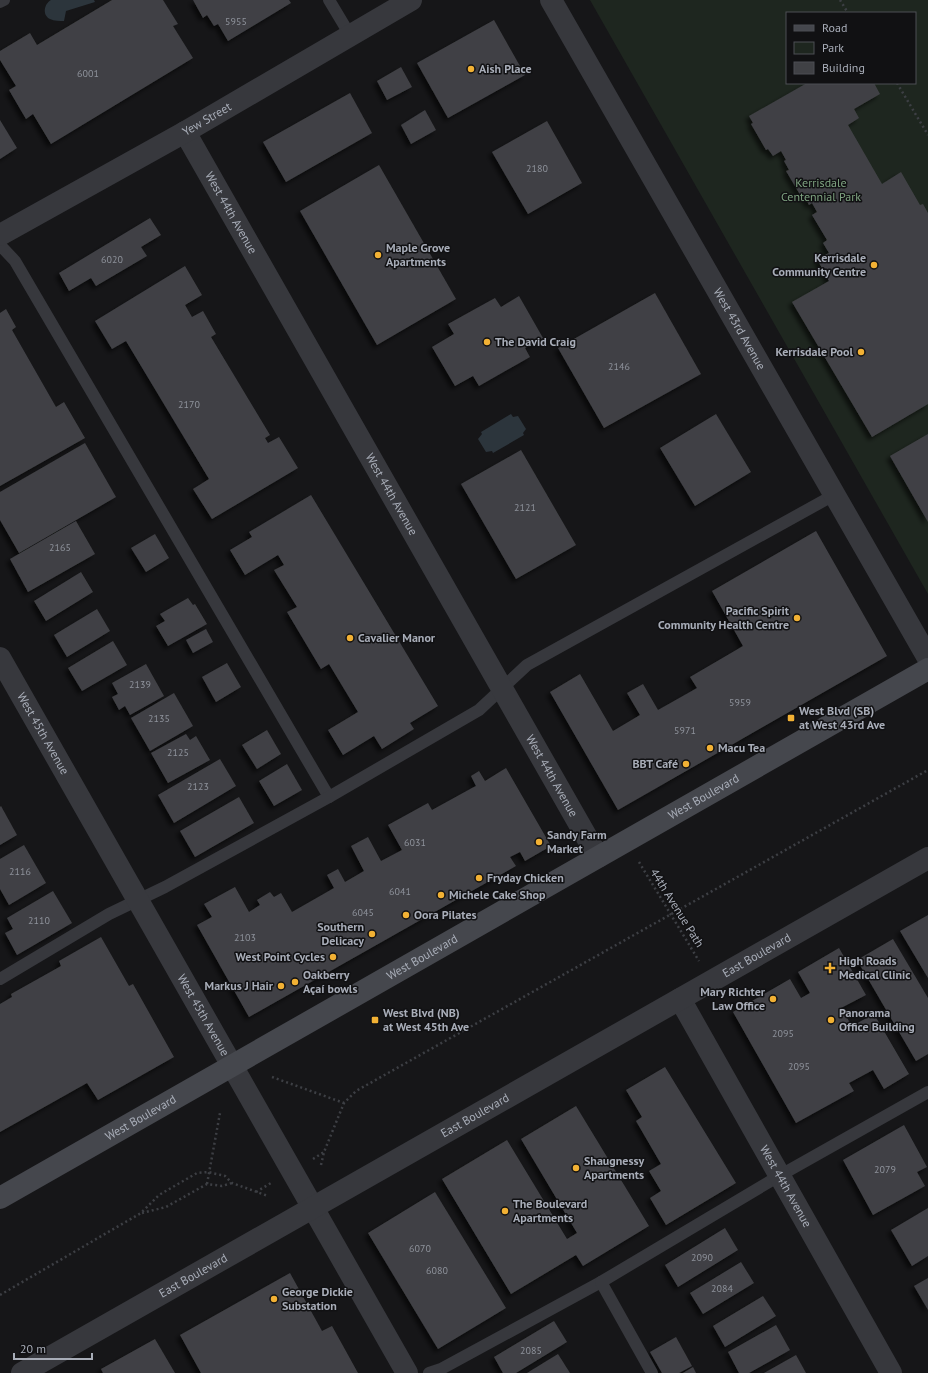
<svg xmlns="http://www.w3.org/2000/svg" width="928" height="1373" font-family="'PT Sans',sans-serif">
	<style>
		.green { fill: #1e261f; fill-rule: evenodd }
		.water { fill: #2c353c }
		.building { fill: #404145; filter: url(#shadow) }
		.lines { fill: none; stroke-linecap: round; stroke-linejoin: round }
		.path { stroke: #3d3f44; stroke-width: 2.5; stroke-dasharray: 2 3; stroke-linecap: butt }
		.lane { stroke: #37383d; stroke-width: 12 }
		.street { stroke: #37383d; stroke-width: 22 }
		.secondary { stroke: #45474d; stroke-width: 22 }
		.poi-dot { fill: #f2b134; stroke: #111113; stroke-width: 1.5 }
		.labels { text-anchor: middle; stroke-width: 3; stroke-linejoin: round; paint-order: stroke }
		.number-label { font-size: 10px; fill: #8e929b }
		.poi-label { font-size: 12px; font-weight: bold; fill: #a8adb8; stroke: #111113; text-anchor: start }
		.street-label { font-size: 12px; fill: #a8adb8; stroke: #111113 }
		.park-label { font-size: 12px; fill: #7fa381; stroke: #111113 }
	</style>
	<defs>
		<filter id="shadow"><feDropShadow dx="-3.5" dy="3.5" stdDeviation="2" flood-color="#0009"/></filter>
	</defs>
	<rect width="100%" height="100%" fill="#161618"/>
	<!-- green -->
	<path class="green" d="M590,0H928V594ZM787,13H915V83H787Z"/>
	<!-- water -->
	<g class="water">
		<path d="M51,0H94L95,2L66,11L64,21C60,21 54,21 50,19C42,15 44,4 51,0Z"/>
		<polygon points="511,414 513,417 518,416 526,429 523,433 524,435 493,453 492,451 486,452 478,439 482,434 481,432"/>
	</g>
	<!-- building -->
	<g class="building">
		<polygon points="112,0 163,0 178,24 173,26 193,58 51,144 33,114 26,119 9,90 16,86 0,60 0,51 30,33 37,45"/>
		<polygon points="193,0 289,0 291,3 228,41 218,24 214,26 207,15 203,18"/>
		<polygon points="494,20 525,75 448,118 417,63"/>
		<polygon points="401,67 412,87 387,100 377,81"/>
		<polygon points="807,83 874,83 880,94 854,109 859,118 848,125 882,184 901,172 920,205 923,204 928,213 928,404 872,437 792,302 829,281 817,259 829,253 823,243 827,240 812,215 817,212 812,203 809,205 804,196 802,198 786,171 789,170 784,161 786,160 781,151 773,156 768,149 766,150 751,124 753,123 749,116"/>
		<polygon points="350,93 372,133 286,182 263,142"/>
		<polygon points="425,110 436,130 411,144 401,125"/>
		<polygon points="0,120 17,148 0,159"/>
		<polygon points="547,121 582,183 528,214 492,152"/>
		<polygon points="379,165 456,299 377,345 300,211"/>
		<polygon points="150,218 161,235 141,247 147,256 96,286 91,278 69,291 59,273"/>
		<polygon points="185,266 202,295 185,305 192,317 203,311 216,334 211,337 270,435 265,438 268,443 279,437 298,468 212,519 193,489 209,479 126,341 112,349 95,321"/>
		<polygon points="655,293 701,374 604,428 558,348"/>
		<polygon points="519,296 543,338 525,348 530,357 479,386 473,376 455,386 432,347 454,334 448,324 495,298 501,307"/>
		<polygon points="6,309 16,327 12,330 56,407 64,402 85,438 0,486 0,313"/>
		<polygon points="716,414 751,472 695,506 660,448"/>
		<polygon points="928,434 928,522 890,456"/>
		<polygon points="85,443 116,497 19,553 0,520 0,492"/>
		<polygon points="521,450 576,545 516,579 461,484"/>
		<polygon points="311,495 438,706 410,723 414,729 382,749 374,736 343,755 328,730 358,712 329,664 321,669 287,612 297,607 274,570 284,565 278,555 245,575 230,550 252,537 249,532"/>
		<polygon points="76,521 95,554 28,592 10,559"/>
		<polygon points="816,531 887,656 618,810 550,692 580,674 613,731 640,715 627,693 643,684 658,710 697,688 690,677 743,646 712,591"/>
		<polygon points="155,534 169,558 146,572 131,548"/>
		<polygon points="81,572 93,592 46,621 34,601"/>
		<polygon points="188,598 193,605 195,604 207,624 168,646 156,626 165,621 160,614"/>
		<polygon points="97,609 110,631 67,657 54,635"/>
		<polygon points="206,629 213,642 193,653 186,640"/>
		<polygon points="113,641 127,665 82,691 68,668"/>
		<polygon points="227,663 241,687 216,702 202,677"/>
		<polygon points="146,664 164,696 130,715 125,706 119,710 112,697 118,694 112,683"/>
		<polygon points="174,693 193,726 150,751 131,718"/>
		<polygon points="267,730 281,754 257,769 242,745"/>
		<polygon points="186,734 190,740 196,736 210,760 168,783 151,753"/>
		<polygon points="220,759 236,786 174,823 158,795"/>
		<polygon points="287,764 302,790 274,806 259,781"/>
		<polygon points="506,768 551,846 525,861 520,852 510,857 516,866 249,1017 197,925 212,917 204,904 235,887 249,912 260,905 257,900 270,892 274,897 281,893 292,912 334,888 327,875 338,869 345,882 364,871 351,846 368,837 381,861 402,850 388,825 428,803 432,810 472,788 476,786 471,776 479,771 485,781"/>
		<polygon points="239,797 254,823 195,857 180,831"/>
		<polygon points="1,806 17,835 0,845 0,807"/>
		<polygon points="24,845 46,883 9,905 0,889 0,859"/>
		<polygon points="53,891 72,923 17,955 5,933 13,929 7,918"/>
		<polygon points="928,915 928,978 900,931"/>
		<polygon points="101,937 129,986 133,984 174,1057 98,1100 87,1083 0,1132 0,1004 12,997 11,994 61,966 59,961"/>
		<polygon points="893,939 928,998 928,1054 916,1061 857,960"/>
		<polygon points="839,948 866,995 841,1008 852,1026 874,1014 909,1074 884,1089 873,1070 849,1083 854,1091 796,1123 733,1012 790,979 801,998 810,993 798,972"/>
		<polygon points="665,1067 736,1183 666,1225 650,1198 661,1191 649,1171 661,1164 636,1121 642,1117 626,1090"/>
		<polygon points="576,1106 649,1226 583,1266 576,1255 511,1294 442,1179 507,1140 567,1239 577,1233 521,1139"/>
		<polygon points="904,1125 927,1167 917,1172 925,1186 873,1215 843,1160"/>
		<polygon points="435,1192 506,1308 438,1349 368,1233"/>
		<polygon points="928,1208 928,1256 912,1266 891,1230"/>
		<polygon points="725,1228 738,1250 678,1287 665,1265"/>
		<polygon points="741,1262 754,1283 703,1314 690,1293"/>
		<polygon points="290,1273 322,1331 332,1326 358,1373 201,1373 180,1335"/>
		<polygon points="928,1278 928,1310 914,1286"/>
		<polygon points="763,1296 776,1316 725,1347 713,1326"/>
		<polygon points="554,1321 567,1342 516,1373 503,1373 494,1357"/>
		<polygon points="776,1325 790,1350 749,1373 739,1373 728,1352"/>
		<polygon points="676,1337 692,1366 679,1373 662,1373 650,1352"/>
		<polygon points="155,1339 175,1373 103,1373 101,1369"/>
		<polygon points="558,1354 570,1373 527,1373"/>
		<polygon points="796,1355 806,1373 764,1373"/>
		<polygon points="693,1367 696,1373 683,1373"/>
	</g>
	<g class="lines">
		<!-- path -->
		<g class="path">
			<polyline points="840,0 848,13"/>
			<polyline points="897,83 928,135"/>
			<polyline points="639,862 699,961"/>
			<polyline points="272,1077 344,1103"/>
			<polyline points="313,1159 324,1152"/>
			<polyline points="321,1165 324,1152 344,1103 356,1091 928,770"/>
			<polyline points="207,1184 220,1113"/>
			<polyline points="256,1192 271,1183"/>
			<polyline points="142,1213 166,1207 207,1184 222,1186 232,1183"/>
			<polyline points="0,1295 141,1213 159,1195 197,1173 208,1172 225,1176 232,1183 268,1196"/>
		</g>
		<!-- lane -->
		<g class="lane">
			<polyline points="329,0 350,35"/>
			<polyline points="0,2 4,0"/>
			<polyline points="0,245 15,261 329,797"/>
			<polyline points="0,979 109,914 165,887 329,797 479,710 527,665 834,495"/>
			<polyline points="429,1373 441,1369 601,1282"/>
			<polyline points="652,1373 601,1282 779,1176 928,1092"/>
		</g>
		<!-- street -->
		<g class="street">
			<path id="s1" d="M551,0L928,658"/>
			<path id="s2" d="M185,132L598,857"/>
			<path id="s3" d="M0,235L185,132L411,0"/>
			<path id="s4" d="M0,658L407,1373"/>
			<path id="s5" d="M680,999L891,1373"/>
			<path id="s6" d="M22,1373L928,858"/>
		</g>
		<!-- secondary -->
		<path class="secondary" id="s7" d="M0,1198L928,669"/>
	</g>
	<!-- markers -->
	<g class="poi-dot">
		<circle cx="471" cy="69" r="4"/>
		<circle cx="378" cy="255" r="4"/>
		<circle cx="874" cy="265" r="4"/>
		<circle cx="487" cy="342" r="4"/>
		<circle cx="861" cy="352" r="4"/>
		<circle cx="797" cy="618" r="4"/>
		<circle cx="350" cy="638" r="4"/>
		<rect x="787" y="714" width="8" height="8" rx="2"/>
		<circle cx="710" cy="748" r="4"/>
		<circle cx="686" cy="764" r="4"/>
		<circle cx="539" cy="842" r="4"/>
		<circle cx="479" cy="878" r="4"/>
		<circle cx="441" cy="895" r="4"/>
		<circle cx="406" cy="915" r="4"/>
		<circle cx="372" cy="934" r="4"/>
		<circle cx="333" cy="957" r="4"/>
		<path d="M828 962h4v4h4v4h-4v4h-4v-4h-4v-4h4z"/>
		<circle cx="295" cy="982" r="4"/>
		<circle cx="281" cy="986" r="4"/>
		<circle cx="773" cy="999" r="4"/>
		<rect x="371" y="1016" width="8" height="8" rx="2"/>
		<circle cx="831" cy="1020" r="4"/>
		<circle cx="576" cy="1168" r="4"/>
		<circle cx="505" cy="1211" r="4"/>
		<circle cx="274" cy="1299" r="4"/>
	</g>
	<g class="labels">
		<!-- number labels -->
		<g class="number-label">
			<text x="236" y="25">5955</text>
			<text x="88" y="77">6001</text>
			<text x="537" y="172">2180</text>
			<text x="112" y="263">6020</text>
			<text x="619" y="370">2146</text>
			<text x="189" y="408">2170</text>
			<text x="525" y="511">2121</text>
			<text x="60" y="551">2165</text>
			<text x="140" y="688">2139</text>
			<text x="740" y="706">5959</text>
			<text x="159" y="722">2135</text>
			<text x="685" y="734">5971</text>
			<text x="178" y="756">2125</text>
			<text x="198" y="790">2123</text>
			<text x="415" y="846">6031</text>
			<text x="20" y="875">2116</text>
			<text x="400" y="895">6041</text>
			<text x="363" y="916">6045</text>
			<text x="39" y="924">2110</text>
			<text x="245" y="941">2103</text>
			<text x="783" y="1037">2095</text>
			<text x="799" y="1070">2095</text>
			<text x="885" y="1173">2079</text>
			<text x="420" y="1252">6070</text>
			<text x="702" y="1261">2090</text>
			<text x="437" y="1274">6080</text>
			<text x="722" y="1292">2084</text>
			<text x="531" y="1354">2085</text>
		</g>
		<!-- poi labels -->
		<g class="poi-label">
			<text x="479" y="73">Aish Place</text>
			<text x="386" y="252">Maple Grove<tspan x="386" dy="14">Apartments</tspan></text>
			<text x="866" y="262" text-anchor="end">Kerrisdale<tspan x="866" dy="14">Community Centre</tspan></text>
			<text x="495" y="346">The David Craig</text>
			<text x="853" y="356" text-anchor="end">Kerrisdale Pool</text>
			<text x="789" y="615" text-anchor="end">Pacific Spirit<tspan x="789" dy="14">Community Health Centre</tspan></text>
			<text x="358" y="642">Cavalier Manor</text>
			<text x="799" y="715">West Blvd (SB)<tspan x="799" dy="14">at West 43rd Ave</tspan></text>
			<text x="718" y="752">Macu Tea</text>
			<text x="678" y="768" text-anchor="end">BBT Café</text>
			<text x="547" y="839">Sandy Farm<tspan x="547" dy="14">Market</tspan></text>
			<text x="487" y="882">Fryday Chicken</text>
			<text x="449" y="899">Michele Cake Shop</text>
			<text x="414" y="919">Oora Pilates</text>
			<text x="364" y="931" text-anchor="end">Southern<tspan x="364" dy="14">Delicacy</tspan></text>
			<text x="325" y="961" text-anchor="end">West Point Cycles</text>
			<text x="839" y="965">High Roads<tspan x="839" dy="14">Medical Clinic</tspan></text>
			<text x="303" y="979">Oakberry<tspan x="303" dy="14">Açaí bowls</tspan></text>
			<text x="273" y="990" text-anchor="end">Markus J Hair</text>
			<text x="765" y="996" text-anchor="end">Mary Richter<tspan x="765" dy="14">Law Office</tspan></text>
			<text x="383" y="1017">West Blvd (NB)<tspan x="383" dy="14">at West 45th Ave</tspan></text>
			<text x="839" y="1017">Panorama<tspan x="839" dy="14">Office Building</tspan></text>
			<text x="584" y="1165">Shaugnessy<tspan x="584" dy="14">Apartments</tspan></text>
			<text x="513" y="1208">The Boulevard<tspan x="513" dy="14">Apartments</tspan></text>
			<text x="282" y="1296">George Dickie<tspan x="282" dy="14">Substation</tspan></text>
		</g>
		<!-- street labels -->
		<g class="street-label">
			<text dy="4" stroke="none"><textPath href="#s3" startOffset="237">Yew Street</textPath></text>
			<text dy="4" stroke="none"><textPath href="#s2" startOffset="93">West 44th Avenue</textPath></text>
			<text dy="4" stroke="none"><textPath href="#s1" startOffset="379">West 43rd Avenue</textPath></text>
			<text dy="4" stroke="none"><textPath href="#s2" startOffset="417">West 44th Avenue</textPath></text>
			<text dy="4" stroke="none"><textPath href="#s4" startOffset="87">West 45th Avenue</textPath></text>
			<text dy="4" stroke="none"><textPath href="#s2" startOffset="741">West 44th Avenue</textPath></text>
			<text dy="4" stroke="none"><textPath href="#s7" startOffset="810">West Boulevard</textPath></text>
			<text transform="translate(677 908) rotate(58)" y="4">44th Avenue Path</text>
			<text dy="4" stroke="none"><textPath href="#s6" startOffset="845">East Boulevard</textPath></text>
			<text dy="4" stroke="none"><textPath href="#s7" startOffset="486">West Boulevard</textPath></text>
			<text dy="4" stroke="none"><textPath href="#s4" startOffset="411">West 45th Avenue</textPath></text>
			<text dy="4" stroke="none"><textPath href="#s6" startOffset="521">East Boulevard</textPath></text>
			<text dy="4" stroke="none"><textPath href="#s7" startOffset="162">West Boulevard</textPath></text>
			<text dy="4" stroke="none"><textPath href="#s5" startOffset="215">West 44th Avenue</textPath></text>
			<text dy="4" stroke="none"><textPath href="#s6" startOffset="197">East Boulevard</textPath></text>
		</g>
		<!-- park labels -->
		<g class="park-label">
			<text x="821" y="187">Kerrisdale<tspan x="821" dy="14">Centennial Park</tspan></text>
		</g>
	</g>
	<!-- legend -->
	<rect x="786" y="12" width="130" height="72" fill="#111113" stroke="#4d4f55"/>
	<rect x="794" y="25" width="20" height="6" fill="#45474d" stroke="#4d4f55"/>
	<text x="822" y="32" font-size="12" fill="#a8adb8">Road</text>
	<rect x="794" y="42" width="20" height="12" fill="#1e261f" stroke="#4d4f55"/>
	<text x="822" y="52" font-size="12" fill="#a8adb8">Park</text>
	<rect x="794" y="62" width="20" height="12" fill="#404145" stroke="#4d4f55"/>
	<text x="822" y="72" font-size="12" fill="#a8adb8">Building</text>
	<!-- scale -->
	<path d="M14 1353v6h78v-6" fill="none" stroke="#a8adb8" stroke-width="2"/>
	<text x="20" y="1353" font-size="12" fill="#a8adb8" stroke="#111113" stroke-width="3" paint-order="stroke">20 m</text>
</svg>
